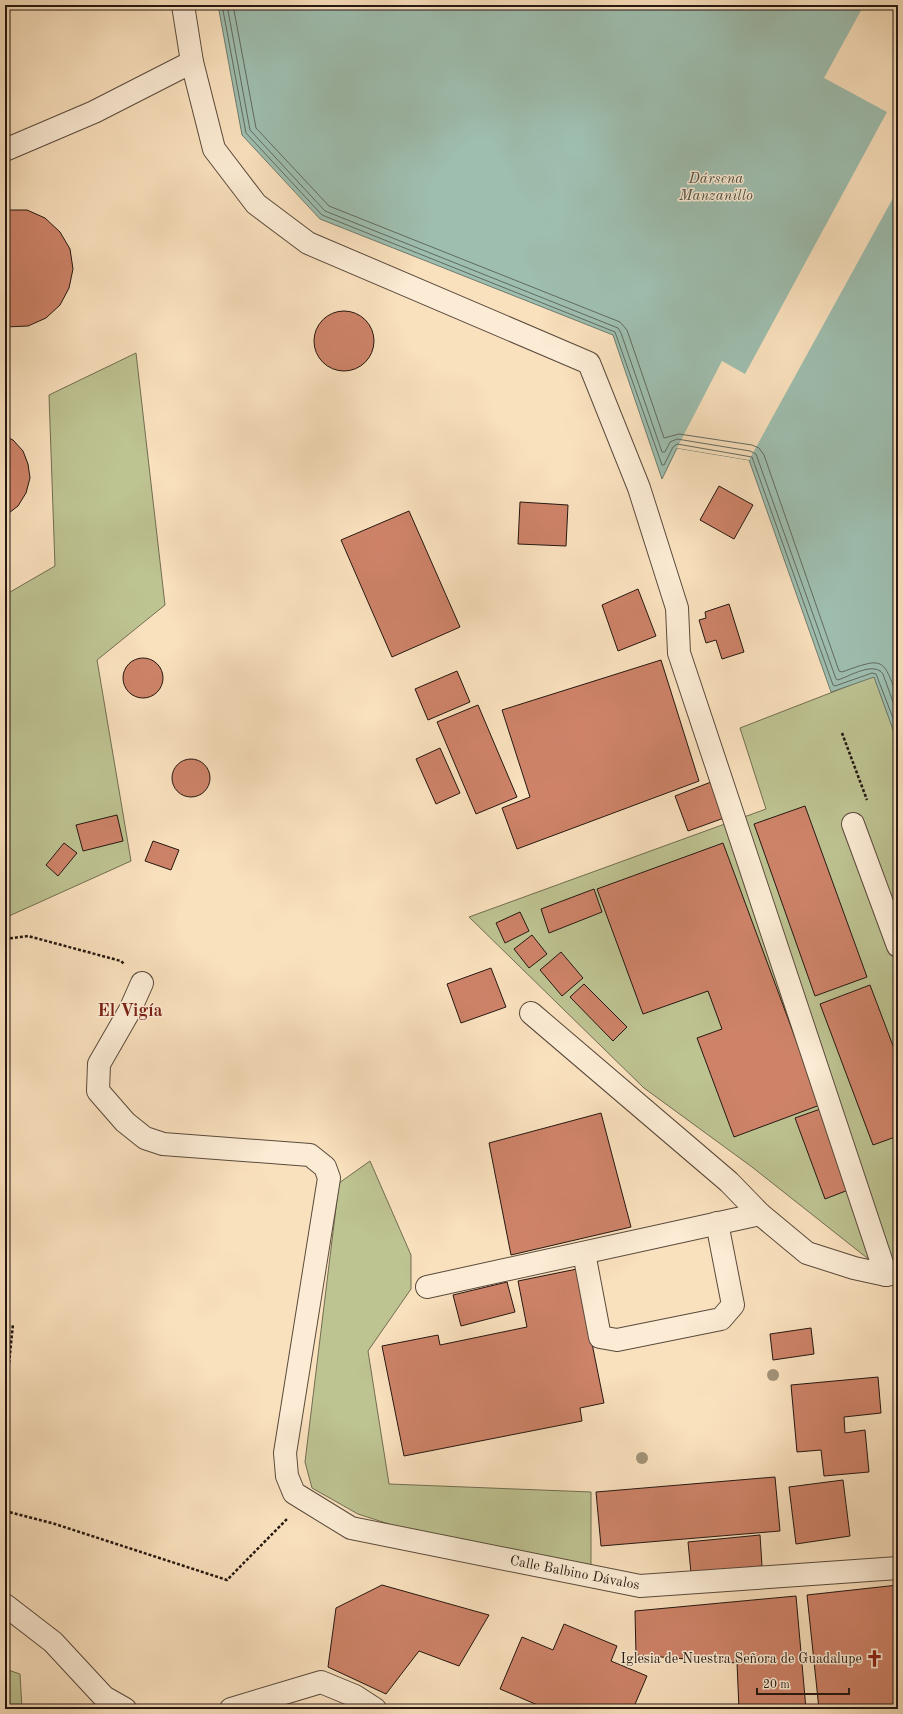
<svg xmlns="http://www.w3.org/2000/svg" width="903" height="1714" font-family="'Old Standard TT',serif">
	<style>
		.green { fill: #bec392; stroke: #716d51 }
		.water { fill: #9ebeaf; stroke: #6d7b6f }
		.pier { fill: #fae1be }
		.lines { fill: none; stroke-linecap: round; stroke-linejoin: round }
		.shore { stroke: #616a60; stroke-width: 1 }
		.building { fill: #ce8369; stroke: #241710 }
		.minor-casing { stroke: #5a4a3c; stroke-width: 24 }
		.path { stroke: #241710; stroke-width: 2.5; stroke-dasharray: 3 2; stroke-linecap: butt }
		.minor { stroke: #fcecd5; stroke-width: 22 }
		.tree { fill: #a29378 }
		.labels { text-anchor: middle; stroke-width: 3; stroke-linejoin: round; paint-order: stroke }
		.street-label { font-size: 14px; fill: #241710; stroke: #fcecd5 }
		.poi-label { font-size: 14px; fill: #241710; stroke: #fcecd5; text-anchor: end }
		.water-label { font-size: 15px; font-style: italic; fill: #4f5148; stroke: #fcecd5 }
		.district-label { font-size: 18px; font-weight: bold; fill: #7a1f14; stroke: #fcecd5 }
	</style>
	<rect width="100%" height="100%" fill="#fae1be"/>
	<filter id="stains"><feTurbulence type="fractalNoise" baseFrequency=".005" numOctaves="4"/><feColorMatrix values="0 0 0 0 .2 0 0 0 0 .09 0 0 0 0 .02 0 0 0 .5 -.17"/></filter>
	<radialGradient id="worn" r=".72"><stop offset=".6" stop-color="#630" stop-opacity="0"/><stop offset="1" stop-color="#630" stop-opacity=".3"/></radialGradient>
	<!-- green -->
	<g class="green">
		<polygon points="136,353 165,605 97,660 131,861 9,916 5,933 5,595 55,566 49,395"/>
		<polygon points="874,676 898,743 898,1257 876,1265 752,1167 644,1088 469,917 766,809 740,728"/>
		<polygon points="370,1161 411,1255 411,1289 368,1351 389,1484 591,1492 591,1580 460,1547 358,1514 312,1488 305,1462 339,1183"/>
		<polygon points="5,1669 20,1674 22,1709 5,1709"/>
	</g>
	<!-- water -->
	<polygon class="water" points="218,5 898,5 898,743 874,677 831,692 749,460 677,448 662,479 613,335 320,219 242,135"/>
	<!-- pier -->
	<polygon class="pier" points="864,5 892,5 898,8 898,189 749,460 677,448 722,361 745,374 887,112 824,78"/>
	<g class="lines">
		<!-- shore -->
		<g class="shore">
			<polyline points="222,5 246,133 322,215 615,332 662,465 664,465 673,447 677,444 752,457 833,685 835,686 872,673 876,674 898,731"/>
			<path d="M227,5L250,130L325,211L618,328L621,333L662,452H665L670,442L677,439L750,451L756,454L836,679L838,680C850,676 874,661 883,674L898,716"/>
			<path d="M233,5L256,128L329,206L620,322L627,330L664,438L679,434L752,445L759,448L764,455L839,671L842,672C884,657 883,657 898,699"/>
		</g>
	</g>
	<!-- building -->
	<g class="building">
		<polygon points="5,210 27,210 45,218 60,232 70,249 73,269 69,288 60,305 46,318 28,326 5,327"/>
		<circle cx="344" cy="341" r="30"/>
		<polygon points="5,436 13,440 23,451 28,464 30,478 26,493 18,506 5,516"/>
		<polygon points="719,486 753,505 734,539 700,520"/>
		<polygon points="520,502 568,505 566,546 518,544"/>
		<polygon points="409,511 460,627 392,657 341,540"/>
		<polygon points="638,589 656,636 618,651 602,605"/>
		<polygon points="729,604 744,652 722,659 716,640 706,643 699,620 706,618 705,612"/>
		<circle cx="143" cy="678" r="20"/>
		<polygon points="661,660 699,781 517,849 502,808 530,797 502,710"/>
		<polygon points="457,671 470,702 428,720 415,689"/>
		<polygon points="478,705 517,797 476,814 437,722"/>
		<polygon points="440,748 460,793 436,804 416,759"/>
		<circle cx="191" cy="778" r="19"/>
		<polygon points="711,782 724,818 688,831 675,796"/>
		<polygon points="805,806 867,977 815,996 754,824"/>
		<polygon points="117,815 123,841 83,851 76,825"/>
		<polygon points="153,841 179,850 171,870 145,861"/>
		<polygon points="64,843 77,853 58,876 46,865"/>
		<polygon points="723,843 820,1105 734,1137 697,1038 722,1029 708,991 643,1014 597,889"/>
		<polygon points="594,889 602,912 549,933 541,909"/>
		<polygon points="520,912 529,931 505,943 496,923"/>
		<polygon points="532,935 547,954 529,968 514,949"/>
		<polygon points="561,952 583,978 562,996 540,970"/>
		<polygon points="491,968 506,1007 461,1023 447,984"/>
		<polygon points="584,984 627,1027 613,1041 570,997"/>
		<polygon points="870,985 898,1059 898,1136 873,1145 820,1004"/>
		<polygon points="826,1107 856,1187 825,1199 795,1118"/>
		<polygon points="601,1113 631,1227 511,1255 489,1143"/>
		<polygon points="577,1269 604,1403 580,1408 582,1421 404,1456 382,1346 438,1335 440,1345 527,1327 518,1281"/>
		<polygon points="507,1282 515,1312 461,1326 453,1295"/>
		<polygon points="811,1328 814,1354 773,1360 770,1334"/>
		<polygon points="878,1377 881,1413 844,1417 845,1433 865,1430 869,1472 824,1476 821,1450 797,1452 791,1385"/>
		<polygon points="775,1477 780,1531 601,1546 596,1492"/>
		<polygon points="843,1480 850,1536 796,1544 789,1487"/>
		<polygon points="760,1535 762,1566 691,1573 688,1542"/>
		<polygon points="382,1585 489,1615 459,1666 419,1651 386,1694 328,1667 336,1608"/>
		<polygon points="898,1585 898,1709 819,1709 807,1595"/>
		<polygon points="796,1596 806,1709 739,1709 737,1663 636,1655 635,1611"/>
		<polygon points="564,1624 617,1646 611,1661 647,1676 633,1709 547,1709 500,1689 522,1637 553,1650"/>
	</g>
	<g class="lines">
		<defs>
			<g id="minor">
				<polyline points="183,5 192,62 214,149 256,204 308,243 589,363 639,488 677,608 679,653 886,1275"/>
				<polyline points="5,150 94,112 192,62"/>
				<polyline points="853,824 898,946"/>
				<polyline points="142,983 130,1010 99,1064 98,1091 125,1122 145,1138 163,1144 310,1155 325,1167 329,1178 285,1453 287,1476 294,1493 351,1528 640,1586 898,1568"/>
				<polyline points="531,1013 729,1182 760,1214 807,1253 854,1268 886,1275 898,1273"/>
				<polyline points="584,1253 600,1337 617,1340 721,1319 733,1305 717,1223"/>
				<polyline points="427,1287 760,1214"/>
				<polyline points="5,1605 53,1642 104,1697 125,1709"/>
				<polyline points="231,1709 321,1682 355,1696 375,1709"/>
			</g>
		</defs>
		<!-- minor casing -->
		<use href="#minor" class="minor-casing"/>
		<!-- path -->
		<g class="path">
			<polyline points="842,733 867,800"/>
			<polyline points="5,939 28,936 121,961 124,964"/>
			<polyline points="5,1403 13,1324"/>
			<polyline points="5,1511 55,1524 227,1580 287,1519"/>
		</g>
		<!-- minor -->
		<use href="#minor" class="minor"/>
	</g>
	<!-- trees -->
	<g class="tree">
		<circle cx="773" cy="1375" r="6"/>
		<circle cx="642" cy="1458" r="6"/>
	</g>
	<!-- icons -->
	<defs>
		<symbol id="church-bare" viewBox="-9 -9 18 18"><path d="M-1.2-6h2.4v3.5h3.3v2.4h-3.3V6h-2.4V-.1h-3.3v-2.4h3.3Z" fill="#8f2418" stroke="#fcecd5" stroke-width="2.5" paint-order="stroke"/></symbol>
	</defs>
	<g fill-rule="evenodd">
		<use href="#church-bare" x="862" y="1646" width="25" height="25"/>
	</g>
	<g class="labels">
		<!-- street labels -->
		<g class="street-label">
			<text transform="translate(575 1572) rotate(11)" y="5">Calle Balbino Dávalos</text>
		</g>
		<!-- poi labels -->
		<g class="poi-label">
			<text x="862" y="1663">Iglesia de Nuestra Señora de Guadalupe</text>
		</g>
		<!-- water labels -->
		<g class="water-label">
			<text x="716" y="183">Dársena<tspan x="716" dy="17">Manzanillo</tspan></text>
		</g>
		<!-- district labels -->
		<g class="district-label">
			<text x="130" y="1016">El Vigía</text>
		</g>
	</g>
	<!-- margin -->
	<rect width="903" height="1714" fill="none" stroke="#fae1be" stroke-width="20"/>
	<rect x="6" y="6" width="891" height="1702" fill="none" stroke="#241710" stroke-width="2"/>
	<rect x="10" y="10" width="883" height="1694" fill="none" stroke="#241710"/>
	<!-- scale -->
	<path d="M757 1688v6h92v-6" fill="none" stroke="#241710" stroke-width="2"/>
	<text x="763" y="1688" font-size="12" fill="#241710" stroke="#fcecd5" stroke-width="3" paint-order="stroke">20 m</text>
	<rect width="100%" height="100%" filter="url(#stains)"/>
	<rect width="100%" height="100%" fill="url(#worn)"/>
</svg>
